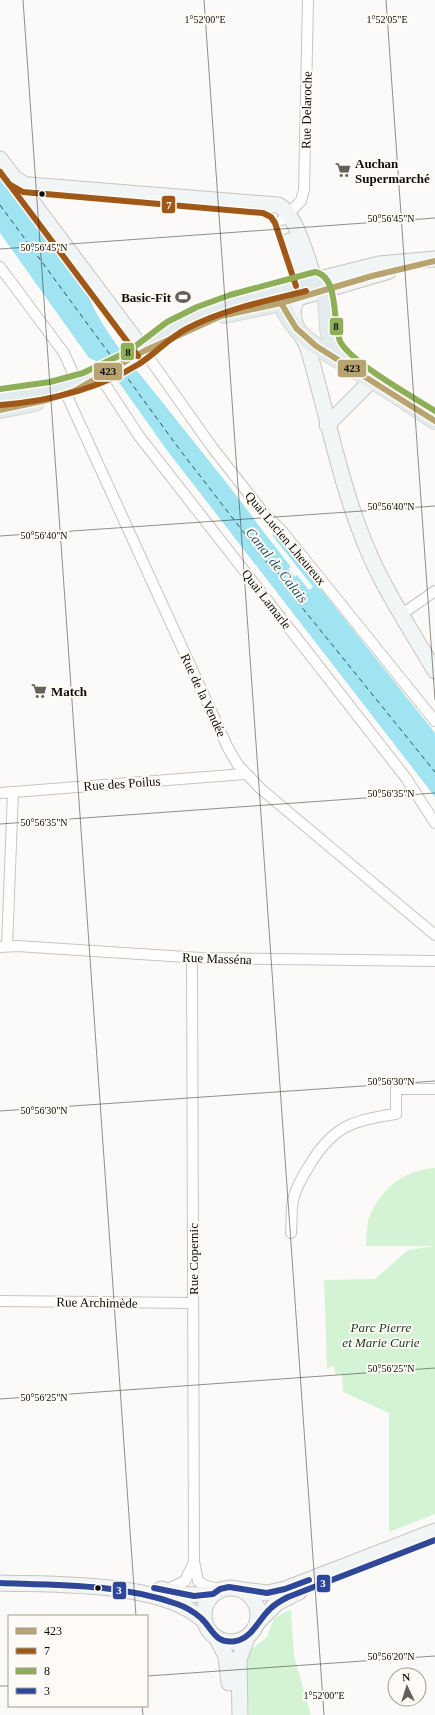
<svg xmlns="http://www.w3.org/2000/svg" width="435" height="1715" font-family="'Times New Roman',serif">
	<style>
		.green { fill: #d3f3d4 }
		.water { fill: #a0e4f2 }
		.pier { fill: #fcfaf8 }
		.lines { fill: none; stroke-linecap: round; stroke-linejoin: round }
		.ferry { stroke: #27525c; stroke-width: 1; stroke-dasharray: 5 4; stroke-linecap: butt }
		.street-casing { stroke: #c8c4bf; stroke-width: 12 }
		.secondary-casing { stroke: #c8c4bf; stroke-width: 17 }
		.primary-casing { stroke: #d8d6d4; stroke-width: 18 }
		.street { stroke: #fffefe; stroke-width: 10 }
		.secondary { stroke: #f1f5f5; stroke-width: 15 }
		.primary { stroke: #e3eced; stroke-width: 16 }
		.bus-1-casing { stroke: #fefbf6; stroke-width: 9 }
		.bus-2-casing { stroke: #fefbf6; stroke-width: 9 }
		.bus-3-casing { stroke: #fefbf6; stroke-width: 9 }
		.bus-4-casing { stroke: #fefbf6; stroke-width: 9 }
		.bus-1 { stroke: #b7a471; stroke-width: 6 }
		.bus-2 { stroke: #9f5818; stroke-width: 6 }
		.bus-3 { stroke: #8daf57; stroke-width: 6 }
		.bus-4 { stroke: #2e4799; stroke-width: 6 }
		.ticks { fill: none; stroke: #100b04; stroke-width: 1; stroke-opacity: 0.45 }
		.bus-dot { fill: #100b04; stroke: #fefbf6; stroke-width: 1.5 }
		.labels { text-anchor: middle; stroke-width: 4; stroke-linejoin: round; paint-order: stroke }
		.street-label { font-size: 13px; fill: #100b04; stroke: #fefbf6 }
		.poi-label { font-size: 13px; font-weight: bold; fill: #100b04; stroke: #fefbf6; text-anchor: start }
		.park-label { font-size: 13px; font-style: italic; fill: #143d1a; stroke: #fefbf6 }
		.water-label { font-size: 14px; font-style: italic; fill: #27525c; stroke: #fefbf6 }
		.ticks-label { font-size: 10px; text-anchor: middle; fill: #100b04; stroke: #fefbf6; stroke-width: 4; stroke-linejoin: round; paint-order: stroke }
		.line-badge { stroke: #fefbf6; stroke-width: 1.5 }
		.badge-label { font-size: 11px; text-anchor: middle; font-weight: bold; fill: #fff }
		.pale-badge-label { font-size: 11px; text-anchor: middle; font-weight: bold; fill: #111 }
	</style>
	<rect width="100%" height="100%" fill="#fcfaf8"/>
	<!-- green -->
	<g class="green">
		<path d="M435,1168V1514L389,1532V1413L343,1392L342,1374H335L334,1365L327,1369L324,1280L375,1279L408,1250L435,1246H366C367,1237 366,1224 370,1215C382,1188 405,1169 435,1168Z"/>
		<polygon points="291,1609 294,1656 311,1715 249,1715 246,1663 251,1650 267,1637 274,1618"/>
	</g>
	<!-- water -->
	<path class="water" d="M0,179L88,295C104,334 133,365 159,398C195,444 232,488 266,535H278L435,733V797L166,449L103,360L98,362L89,358L0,233Z"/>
	<!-- pier -->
	<polygon class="pier" points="266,535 272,535 313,587 309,590 297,575 295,577 288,569 291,567"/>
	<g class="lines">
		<!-- ferry -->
		<g class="ferry">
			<polyline points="0,205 114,360"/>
			<path d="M123,372L180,450L272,569C279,574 283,576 291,573L292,591L296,600L435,772"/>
		</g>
		<defs>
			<g id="street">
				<polyline points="282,220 301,201 304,190 308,0"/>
				<polyline points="0,267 64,353 79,387"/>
				<polyline points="144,351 212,447 263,512 282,531 435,721"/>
				<polyline points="99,375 139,436 406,778 435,823"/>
				<polyline points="63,387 228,748 238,765 261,789 435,935"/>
				<polyline points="402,614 435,591"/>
				<polyline points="0,793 245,774"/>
				<polyline points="7,946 13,792"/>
				<polyline points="0,947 17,946 201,958 435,961"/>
				<polyline points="192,958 194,1561 198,1581 206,1586 220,1589"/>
				<path d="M291,1233C292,1222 291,1210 293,1200C296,1188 302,1177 309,1166C332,1127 352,1120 396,1114V1089H435"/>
				<polyline points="0,1301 193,1303"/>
				<polyline points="166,1590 185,1581 193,1564"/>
			</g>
			<g id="secondary">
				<polyline points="0,159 144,351"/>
				<path d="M14,178L24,184L29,185L278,205C297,214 307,260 315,280L379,264L435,259"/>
				<polyline points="289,241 304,283 309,290"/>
				<path d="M304,283C302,289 299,295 296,301C288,318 299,331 307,345C327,412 339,481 366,546C384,590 411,630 435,671"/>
				<polyline points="291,300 389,271"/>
				<polyline points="327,425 372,380"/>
				<path d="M0,1583C56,1585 163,1581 204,1621"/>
				<circle cx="231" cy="1615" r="27"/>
				<polyline points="161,1589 188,1595 213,1594"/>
				<polyline points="243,1590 267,1593 285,1589 435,1531"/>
				<polyline points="257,1623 277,1603 299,1592"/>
				<polyline points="216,1637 226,1656 229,1683"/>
				<polyline points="240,1715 239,1659 248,1636"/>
			</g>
			<g id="primary">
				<path d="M224,315L281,303C295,342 333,355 365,376C389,390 412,406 435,421"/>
				<path d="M0,397C46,395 93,382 133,358C151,347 165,330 185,321C226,301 271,293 315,280C335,298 321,326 334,347C340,357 354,366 363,374"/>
				<polyline points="0,410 36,403"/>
			</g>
		</defs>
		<!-- street casing -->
		<use href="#street" class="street-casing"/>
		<!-- secondary casing -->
		<use href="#secondary" class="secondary-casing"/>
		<!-- primary casing -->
		<use href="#primary" class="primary-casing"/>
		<!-- street -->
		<use href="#street" class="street"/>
		<!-- secondary -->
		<use href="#secondary" class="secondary"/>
		<!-- primary -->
		<use href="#primary" class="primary"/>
		<defs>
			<g id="bus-1">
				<polyline points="281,303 296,328 316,346 435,421"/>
				<polyline points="0,410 47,400 74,391 144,351 221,316 281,303 372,276 435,261"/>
			</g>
			<g id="bus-2">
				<polyline points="0,172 9,184 23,192 263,213 271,217 275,223 296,286"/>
				<polyline points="0,172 138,356"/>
				<path d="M1,405C49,401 97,390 139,364C156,353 170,337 188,328C225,309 266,301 306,291"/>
			</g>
			<path id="bus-3" d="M0,389L50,382L83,373L129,351L167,322L197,307L230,295L315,272C341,277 331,326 341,343C354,364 413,397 435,411"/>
			<g id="bus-4">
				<path d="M0,1583C59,1585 121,1584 177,1604C186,1607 194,1612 201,1618C213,1629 215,1645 236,1641C252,1638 259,1619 270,1609C275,1604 282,1600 288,1597L435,1540"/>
				<polyline points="154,1588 194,1596 213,1594 220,1589 229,1587 267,1593 285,1589 309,1580"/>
			</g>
		</defs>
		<!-- bus-1 casing -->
		<use href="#bus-1" class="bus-1-casing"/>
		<!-- bus-2 casing -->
		<use href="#bus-2" class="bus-2-casing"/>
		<!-- bus-3 casing -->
		<use href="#bus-3" class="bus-3-casing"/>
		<!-- bus-4 casing -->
		<use href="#bus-4" class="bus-4-casing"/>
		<!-- bus-1 -->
		<use href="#bus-1" class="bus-1"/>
		<!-- bus-2 -->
		<use href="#bus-2" class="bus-2"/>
		<!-- bus-3 -->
		<use href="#bus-3" class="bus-3"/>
		<!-- bus-4 -->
		<use href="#bus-4" class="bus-4"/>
	</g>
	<!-- ticks -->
	<path class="ticks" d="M23,0L136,1616M204,0L324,1715M386,0L435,700M0,249L435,218M0,536L435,506M0,824L435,793M0,1111L435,1081M0,1399L435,1368M147,1676L435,1656M0,1686H9M142,1706L143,1715"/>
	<!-- icons -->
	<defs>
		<symbol id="supermarket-bare" viewBox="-9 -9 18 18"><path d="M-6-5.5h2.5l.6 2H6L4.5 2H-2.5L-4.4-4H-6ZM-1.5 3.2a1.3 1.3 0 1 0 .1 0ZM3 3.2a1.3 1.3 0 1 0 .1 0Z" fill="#635f59" stroke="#fefbf6" stroke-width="2.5" paint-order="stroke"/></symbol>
		<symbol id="stadium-bare" viewBox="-9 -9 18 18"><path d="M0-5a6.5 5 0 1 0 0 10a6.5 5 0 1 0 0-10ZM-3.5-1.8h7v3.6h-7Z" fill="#635f59" stroke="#fefbf6" stroke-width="2.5" paint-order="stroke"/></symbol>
	</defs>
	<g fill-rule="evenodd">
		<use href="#supermarket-bare" x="332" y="159" width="22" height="22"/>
		<use href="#stadium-bare" x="172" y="286" width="22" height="22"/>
		<use href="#supermarket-bare" x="28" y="680" width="22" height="22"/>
	</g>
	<!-- markers -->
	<g class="bus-dot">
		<circle cx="42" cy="194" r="3.5"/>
		<circle cx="98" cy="1588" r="3.5"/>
	</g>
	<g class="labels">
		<!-- street labels -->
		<g class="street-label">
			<text transform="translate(306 110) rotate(-89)" y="5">Rue Delaroche</text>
			<text transform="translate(286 538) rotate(50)" y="5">Quai Lucien Lheureux</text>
			<text transform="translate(267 599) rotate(52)" y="5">Quai Lamarle</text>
			<text transform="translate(204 695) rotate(65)" y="5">Rue de la Vendée</text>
			<text transform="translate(122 783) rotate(-4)" y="5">Rue des Poilus</text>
			<text transform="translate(217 958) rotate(2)" y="5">Rue Masséna</text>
			<text transform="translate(193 1259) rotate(-90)" y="5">Rue Copernic</text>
			<text transform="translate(97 1302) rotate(1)" y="5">Rue Archimède</text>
		</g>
		<!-- poi labels -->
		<g class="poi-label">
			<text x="355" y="168">Auchan<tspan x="355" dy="15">Supermarché</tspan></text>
			<text x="171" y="302" text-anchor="end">Basic-Fit</text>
			<text x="51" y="696">Match</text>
		</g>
		<!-- park labels -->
		<g class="park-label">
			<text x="381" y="1332">Parc Pierre<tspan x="381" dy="15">et Marie Curie</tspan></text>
		</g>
		<!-- water labels -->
		<g class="water-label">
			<text transform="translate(277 565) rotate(52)" y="5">Canal de Calais</text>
		</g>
	</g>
	<g class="ticks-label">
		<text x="205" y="23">1°52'00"E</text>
		<text x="387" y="23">1°52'05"E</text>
		<text x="391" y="222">50°56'45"N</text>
		<text x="44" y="251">50°56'45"N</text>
		<text x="391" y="510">50°56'40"N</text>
		<text x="44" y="539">50°56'40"N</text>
		<text x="391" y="797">50°56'35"N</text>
		<text x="44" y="826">50°56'35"N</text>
		<text x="391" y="1085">50°56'30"N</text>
		<text x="44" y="1114">50°56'30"N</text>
		<text x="391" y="1372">50°56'25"N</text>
		<text x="44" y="1401">50°56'25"N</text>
		<text x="391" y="1660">50°56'20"N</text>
		<text x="324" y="1699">1°52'00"E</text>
	</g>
	<g class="line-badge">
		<rect x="161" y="195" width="15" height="19" rx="4" fill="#9f5818"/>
		<rect x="329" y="317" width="15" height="19" rx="4" fill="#8daf57"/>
		<rect x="120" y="342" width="15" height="19" rx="4" fill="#8daf57"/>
		<rect x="337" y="359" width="30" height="19" rx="4" fill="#b7a471"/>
		<rect x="93" y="362" width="30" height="19" rx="4" fill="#b7a471"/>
		<rect x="316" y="1574" width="15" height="19" rx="4" fill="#2e4799"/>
		<rect x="112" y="1581" width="15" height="19" rx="4" fill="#2e4799"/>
	</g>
	<g class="badge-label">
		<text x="169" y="209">7</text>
		<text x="323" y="1587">3</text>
		<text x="119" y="1594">3</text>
	</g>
	<g class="pale-badge-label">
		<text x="336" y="330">8</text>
		<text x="128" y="356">8</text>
		<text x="352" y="372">423</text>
		<text x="108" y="375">423</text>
	</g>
	<!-- legend -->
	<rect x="8" y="1615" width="140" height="92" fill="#fefbf6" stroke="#9f9b95"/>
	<rect x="16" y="1628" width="20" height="6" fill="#b7a471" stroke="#9f9b95"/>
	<text x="44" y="1635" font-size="12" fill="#100b04">423</text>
	<rect x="16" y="1648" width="20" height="6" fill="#9f5818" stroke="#9f9b95"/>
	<text x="44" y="1655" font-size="12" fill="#100b04">7</text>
	<rect x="16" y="1668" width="20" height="6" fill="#8daf57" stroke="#9f9b95"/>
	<text x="44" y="1675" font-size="12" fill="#100b04">8</text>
	<rect x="16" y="1688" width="20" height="6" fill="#2e4799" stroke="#9f9b95"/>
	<text x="44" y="1695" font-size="12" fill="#100b04">3</text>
	<!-- north arrow -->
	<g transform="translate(407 1687) rotate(356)"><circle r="19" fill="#fefbf6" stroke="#9f9b95"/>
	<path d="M0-3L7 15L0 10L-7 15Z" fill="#635f59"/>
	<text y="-6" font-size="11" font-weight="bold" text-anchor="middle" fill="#100b04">N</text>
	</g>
</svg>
